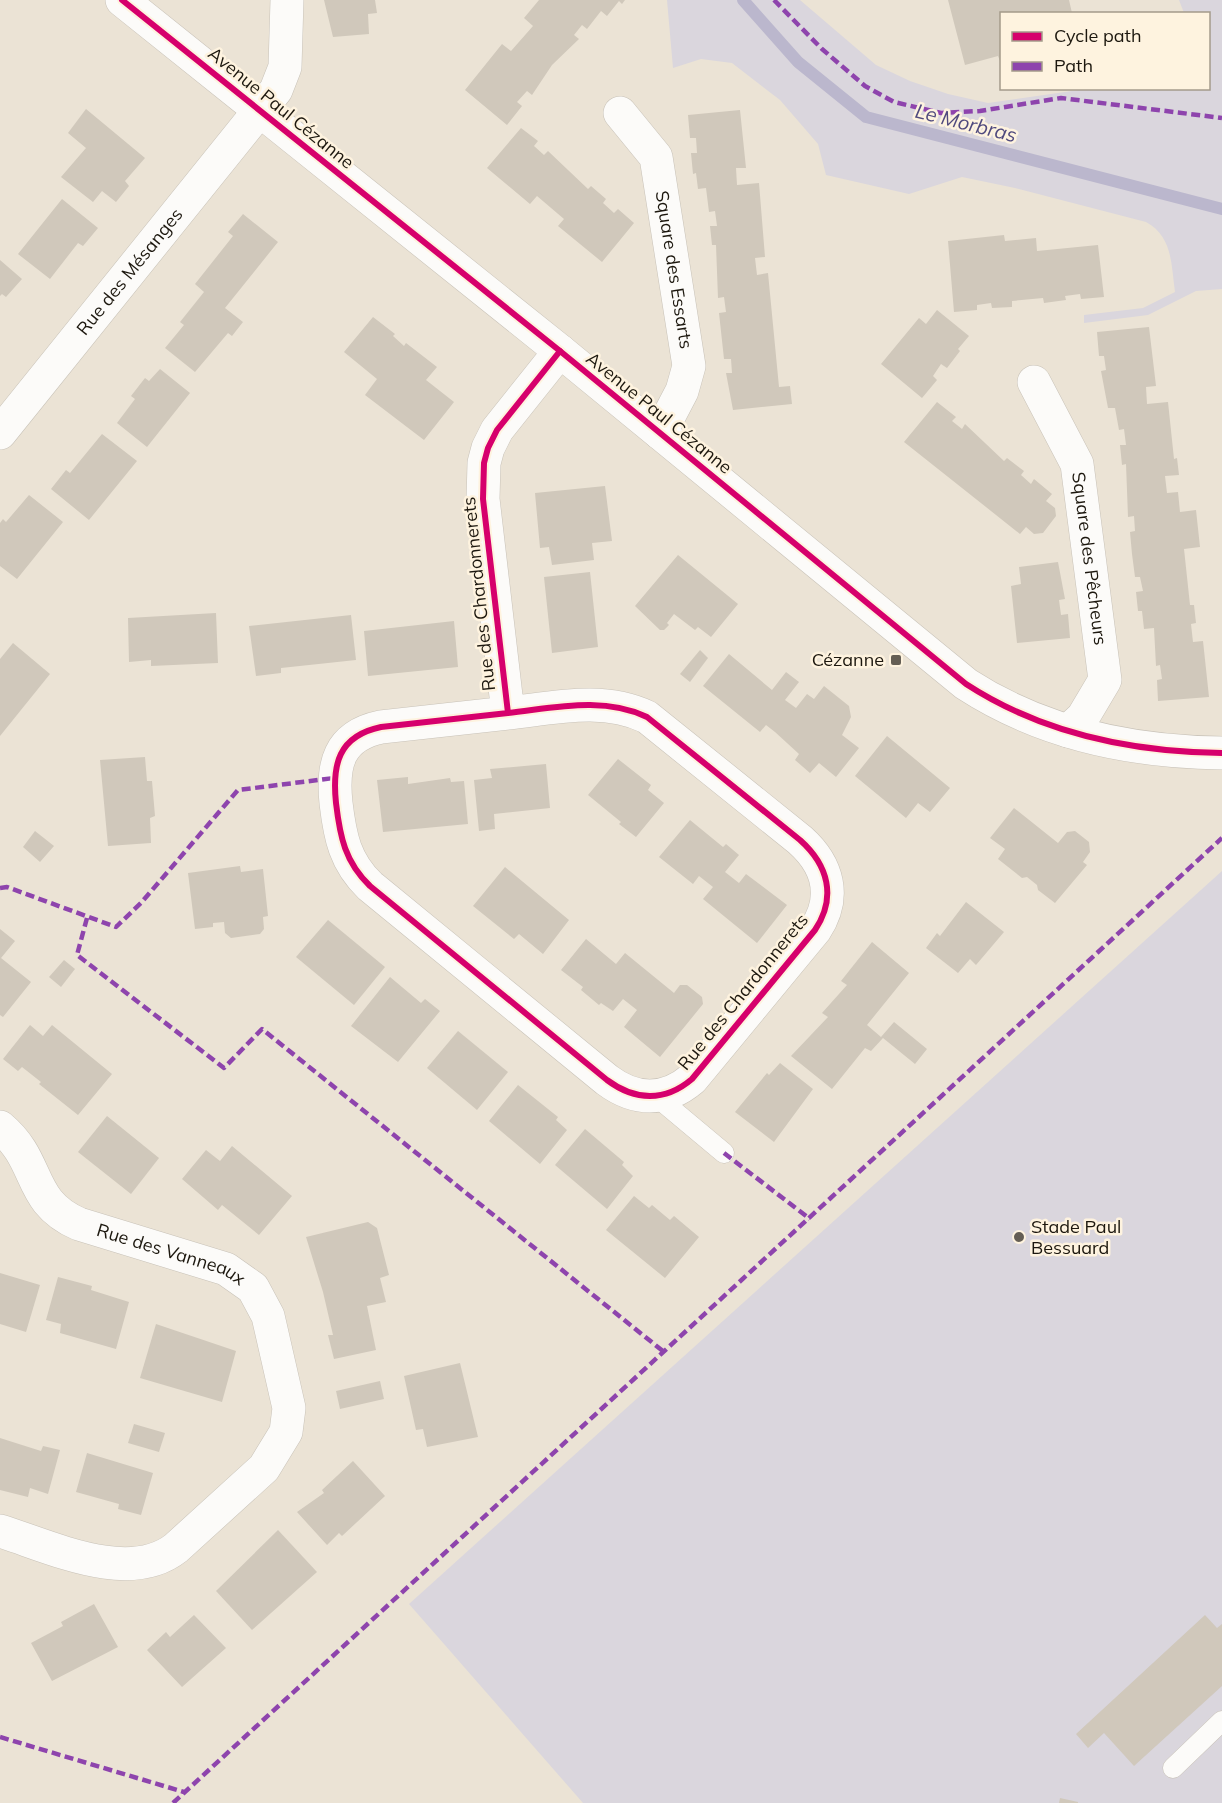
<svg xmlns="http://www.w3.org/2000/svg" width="1222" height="1803" font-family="Mulish,sans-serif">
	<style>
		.green { fill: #dad6dd }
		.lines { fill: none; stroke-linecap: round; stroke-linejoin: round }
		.stream { stroke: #bbb7cd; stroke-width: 12 }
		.building { fill: #d0c8bb }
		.lane-casing { stroke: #c8c2b8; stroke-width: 21 }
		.street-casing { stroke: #c8c2b8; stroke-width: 34 }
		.lane { stroke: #fcfbf9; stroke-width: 20 }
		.street { stroke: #fcfbf9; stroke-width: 33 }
		.quiet { stroke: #8e44ad; stroke-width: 4.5; stroke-dasharray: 9 4.5; stroke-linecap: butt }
		.cycleway-casing { stroke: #fef3df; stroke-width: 10 }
		.cycleway { stroke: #d6006c; stroke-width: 6 }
		.poi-dot { fill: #645e54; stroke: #fef3df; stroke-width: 2 }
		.labels { text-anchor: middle; stroke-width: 5; stroke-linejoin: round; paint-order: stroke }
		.street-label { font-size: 18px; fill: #1c170e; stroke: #fef3df }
		.poi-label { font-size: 18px; fill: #1c170e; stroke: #fef3df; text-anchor: end }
		.water-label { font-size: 20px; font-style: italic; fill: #504a7e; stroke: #fef3df }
	</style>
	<rect width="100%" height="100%" fill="#ebe3d5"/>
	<!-- green -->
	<g class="green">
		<path d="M667,0H800L876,65L910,81L948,94L988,103L1086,89L1208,88V14L1184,13L1179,0H1222V289L1196,291L1148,315L1084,323V315L1143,308L1175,292C1171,264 1173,237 1146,222L1015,188L962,177L909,194L826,175L818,144L780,100L732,63L701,59L673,68Z"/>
		<polygon points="1222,871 1222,1803 583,1803 409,1604"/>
	</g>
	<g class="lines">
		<!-- stream -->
		<polyline class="stream" points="743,0 798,62 866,117 1222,209"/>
	</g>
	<!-- building -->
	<g class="building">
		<polygon points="324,0 375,0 377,13 368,14 369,34 333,37"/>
		<polygon points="539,0 625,0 622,4 619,1 607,16 601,11 587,29 582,25 574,35 579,39 552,65 532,95 527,91 517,102 522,106 507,125 465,90 502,44 511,51 533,26 524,18"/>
		<polygon points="948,0 1069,0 1072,13 1002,14 1002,66 998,56 965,65"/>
		<polygon points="86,109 145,158 125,181 129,186 116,202 102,191 93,202 61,177 86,148 68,133"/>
		<polygon points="740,110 746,168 736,168 737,185 759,183 765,257 755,258 757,275 768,273 779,387 790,386 792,404 733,410 726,373 732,373 731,359 724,359 719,313 726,312 724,297 718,298 716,245 712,245 710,226 717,226 715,211 709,212 706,188 698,189 696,173 693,174 691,153 697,153 696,138 690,138 688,115"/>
		<polygon points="521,128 538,141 534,146 544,155 548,151 588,189 591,186 606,199 603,203 614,213 618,209 634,223 602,262 558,226 564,219 537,196 530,204 487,168"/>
		<polygon points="62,199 98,228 83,246 78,243 50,279 18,254"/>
		<polygon points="243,214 278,242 225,308 243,322 232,336 228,333 195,372 165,348 184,325 180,322 204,292 195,284 233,236 228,232"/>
		<polygon points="1004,235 1005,241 1036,238 1037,251 1098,245 1104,297 1081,299 1080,294 1065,296 1066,300 1044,303 1043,298 1012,301 1012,307 992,308 991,303 977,305 977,310 954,312 948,241"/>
		<polygon points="0,260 22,279 6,297 2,294 0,296"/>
		<polygon points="937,310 969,336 958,349 960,351 947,368 941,364 933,376 937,380 922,398 881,364 919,318 926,324"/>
		<polygon points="373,317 395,334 393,336 404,346 406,343 437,367 426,380 454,402 424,440 365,395 377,379 344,352"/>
		<polygon points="1149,327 1156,386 1146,387 1147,404 1168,402 1174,459 1177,458 1179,475 1165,476 1167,493 1178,492 1180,512 1196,510 1200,547 1184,549 1190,605 1194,605 1196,623 1191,624 1193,642 1203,641 1209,697 1158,701 1157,680 1162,679 1160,665 1156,666 1154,628 1144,629 1142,611 1138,611 1136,592 1143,591 1140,577 1135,577 1132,554 1130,532 1135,531 1134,516 1128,517 1126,464 1122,465 1120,445 1126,445 1124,429 1119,430 1115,408 1108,408 1101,371 1106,370 1104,356 1099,356 1097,332"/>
		<polygon points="160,369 190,393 147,447 117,423 135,399 131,396 145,378 149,381"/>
		<polygon points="937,402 956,417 952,421 962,429 965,424 1004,461 1007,458 1024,471 1021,475 1031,484 1034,479 1052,494 1046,501 1055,508 1056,516 1043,533 1034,534 1026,527 1020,534 904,442"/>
		<polygon points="102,434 137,461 89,520 51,489 66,470 70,473"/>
		<polygon points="605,486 612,541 592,543 594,560 552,565 549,547 540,548 535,493"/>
		<polygon points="29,495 63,522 17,579 0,566 0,523 3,519 6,522"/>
		<polygon points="678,555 738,604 711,637 698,627 695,630 674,614 667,623 669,625 664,630 660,630 635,606"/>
		<polygon points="1058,562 1065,599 1059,600 1061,615 1068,614 1070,638 1017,643 1011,586 1021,584 1019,567"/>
		<polygon points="590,572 598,647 552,653 544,577"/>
		<polygon points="216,613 218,663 151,666 151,660 129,662 128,618"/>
		<polygon points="351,615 356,660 281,668 281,673 256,676 249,626"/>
		<polygon points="454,621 458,667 368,676 364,631"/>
		<polygon points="13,643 50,674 0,736 0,659"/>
		<polygon points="700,650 708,658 690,682 680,674"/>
		<polygon points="729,654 772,690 786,672 799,682 785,700 796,708 807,694 814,699 824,686 849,706 851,717 842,735 859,748 836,777 819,763 810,773 795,760 799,754 775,732 766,725 760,732 703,686"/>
		<polygon points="887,736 950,788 930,812 918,803 906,818 855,776"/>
		<polygon points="145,757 147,781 152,781 155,816 150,818 151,843 108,846 100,760"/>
		<polygon points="618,759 651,785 648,790 664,803 636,837 619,824 621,822 588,795"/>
		<polygon points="546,764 550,808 494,814 495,829 479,831 474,780 492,778 490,769"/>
		<polygon points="408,777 408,784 450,778 451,782 464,781 468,824 383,832 377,780"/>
		<polygon points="1014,808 1058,843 1067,832 1075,831 1089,842 1090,852 1083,862 1087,865 1055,903 1038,890 1037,885 1027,877 1022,878 998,859 1005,849 990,838"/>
		<polygon points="690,820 723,847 726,844 739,855 725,872 739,883 746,874 787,905 757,943 703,899 713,887 699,876 693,884 659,857"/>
		<polygon points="35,831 54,846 40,862 23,847"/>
		<polygon points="240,866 241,872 263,869 268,916 263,917 264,929 260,934 231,938 225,933 224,922 213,923 213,927 195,929 188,873"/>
		<polygon points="505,867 569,920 543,954 519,934 514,939 473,906"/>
		<polygon points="966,902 1004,932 976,965 970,959 958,973 926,948 937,933 940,936"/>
		<polygon points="328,920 385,967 354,1005 296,957"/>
		<polygon points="0,929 15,941 1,958 31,982 3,1017 0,1015"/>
		<polygon points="586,939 616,964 625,953 674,993 680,985 687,985 702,997 703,1004 660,1057 624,1027 637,1010 623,999 613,1011 601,1003 599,1005 581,990 583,987 561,970"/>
		<polygon points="872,942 909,973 867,1025 881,1037 894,1022 927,1049 915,1064 883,1038 871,1051 865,1048 832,1089 791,1056 828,1017 822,1013 847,985 841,981"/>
		<polygon points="64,960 75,969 61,987 49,977"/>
		<polygon points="390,977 421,1003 425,999 440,1011 398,1062 351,1026"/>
		<polygon points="30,1025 43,1036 52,1025 112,1074 78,1115 39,1084 41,1082 22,1067 18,1071 3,1059"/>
		<polygon points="458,1031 508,1072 477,1110 427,1068"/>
		<polygon points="780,1063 813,1089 774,1142 735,1112 767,1073 769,1075"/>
		<polygon points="518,1085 558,1117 556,1120 567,1130 540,1164 489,1121"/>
		<polygon points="107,1116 159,1158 131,1194 78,1152"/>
		<polygon points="585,1129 624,1162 622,1165 633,1176 607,1209 555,1165"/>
		<polygon points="232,1146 292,1196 259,1235 222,1205 218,1210 182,1179 206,1150 220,1161"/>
		<polygon points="634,1196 649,1208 652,1205 670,1220 674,1216 699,1237 665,1278 606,1230"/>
		<polygon points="368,1222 377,1228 389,1275 380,1278 386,1302 367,1306 376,1350 334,1359 328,1335 333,1335 323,1292 306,1237"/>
		<polygon points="0,1273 40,1285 26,1332 0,1324"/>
		<polygon points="58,1277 92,1286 91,1290 129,1302 116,1349 60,1333 61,1324 46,1320"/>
		<polygon points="156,1324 236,1351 222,1402 140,1378"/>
		<polygon points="460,1363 478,1437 427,1447 423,1429 416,1430 404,1376"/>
		<polygon points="380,1381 384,1399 340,1409 336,1391"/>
		<polygon points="134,1424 165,1433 159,1452 128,1443"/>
		<polygon points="0,1438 41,1451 43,1446 60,1450 48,1494 30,1488 28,1497 0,1490"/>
		<polygon points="87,1453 153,1473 141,1515 118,1509 119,1504 76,1492"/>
		<polygon points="353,1461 385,1496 342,1536 339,1533 327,1545 297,1512 324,1493 322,1490"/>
		<polygon points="278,1530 317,1572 252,1630 216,1591"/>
		<polygon points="94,1604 118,1647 52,1681 31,1643 63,1626 61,1622"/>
		<polygon points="194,1615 226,1648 182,1687 147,1650 166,1632 170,1637"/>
		<polygon points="1205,1615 1217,1628 1222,1624 1222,1686 1134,1766 1104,1733 1088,1748 1076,1734"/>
		<polygon points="1060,1798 1078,1802 1078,1803 1059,1803"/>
	</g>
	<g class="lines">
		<defs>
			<g id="lane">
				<polyline points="657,1097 724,1153"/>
				<polyline points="1173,1768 1222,1721"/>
			</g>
			<g id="street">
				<path d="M122,0L560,351L966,684C1043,734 1132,752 1222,753"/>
				<path id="s1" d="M620,113L656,157L689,366L682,391L660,433"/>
				<path id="s2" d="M1034,382L1077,464L1105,680L1083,717L1068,731"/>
				<path id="s3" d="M0,433L276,90L285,67L287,0"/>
				<path d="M508,713C554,708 603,696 647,717L800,840C828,865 837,897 815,930L692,1079C665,1102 635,1101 607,1080L370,886C345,862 340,837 336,803C332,765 338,736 381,727L508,713L483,499L484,463L488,448L497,430L560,351"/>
				<path id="s4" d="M0,1127C42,1162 26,1201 79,1224L226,1269L253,1288L268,1316L289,1408L286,1432L264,1468L176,1548C129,1585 51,1547 0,1531"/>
			</g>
		</defs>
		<!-- lane casing -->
		<use href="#lane" class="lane-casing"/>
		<!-- street casing -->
		<use href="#street" class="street-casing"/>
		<!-- lane -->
		<use href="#lane" class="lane"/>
		<!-- street -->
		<use href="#street" class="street"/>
		<!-- quiet -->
		<g class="quiet">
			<polyline points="774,0 822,49 865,86 894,102 941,113 980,111 1061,98 1222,118"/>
			<polyline points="0,888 7,887 116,927 141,903 238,790 334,778"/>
			<polyline points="87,918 77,955 224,1068 262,1029 664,1352"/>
			<polyline points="724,1153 810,1219"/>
			<polyline points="0,1737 184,1792"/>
			<polyline points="173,1803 1222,838"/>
		</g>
		<defs>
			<g id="cycleway">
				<path d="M122,0L560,351L966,684C1043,734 1132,752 1222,753"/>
				<path d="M508,713C554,708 603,696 647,717L800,840C828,865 837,897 815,930L692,1079C665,1102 635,1101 607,1080L370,886C345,862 340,837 336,803C332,765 338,736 381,727L508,713L483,499L484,463L488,448L497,430L560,351"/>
			</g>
		</defs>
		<!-- cycleway casing -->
		<use href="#cycleway" class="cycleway-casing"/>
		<!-- cycleway -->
		<use href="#cycleway" class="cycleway"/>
	</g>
	<!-- markers -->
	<g class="poi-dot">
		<rect x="890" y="654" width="12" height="12" rx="3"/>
		<circle cx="1019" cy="1237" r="6"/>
	</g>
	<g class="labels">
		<!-- street labels -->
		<g class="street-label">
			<text transform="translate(281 108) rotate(39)" y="6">Avenue Paul Cézanne</text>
			<text dy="6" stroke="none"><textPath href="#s1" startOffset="171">Square des Essarts</textPath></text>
			<text dy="6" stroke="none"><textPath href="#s3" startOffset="207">Rue des Mésanges</textPath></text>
			<text transform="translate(659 413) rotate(39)" y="6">Avenue Paul Cézanne</text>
			<text dy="6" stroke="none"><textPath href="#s2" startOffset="188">Square des Pêcheurs</textPath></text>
			<text transform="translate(479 594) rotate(-96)" y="6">Rue des Chardonnerets</text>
			<text transform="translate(743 992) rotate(-51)" y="6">Rue des Chardonnerets</text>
			<text dy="6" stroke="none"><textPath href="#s4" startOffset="225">Rue des Vanneaux</textPath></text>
		</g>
		<!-- poi labels -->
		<g class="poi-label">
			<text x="884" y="666">Cézanne</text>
			<text x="1031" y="1233" text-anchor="start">Stade Paul<tspan x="1031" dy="21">Bessuard</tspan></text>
		</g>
		<!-- water labels -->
		<g class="water-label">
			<text transform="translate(966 123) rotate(14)" y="7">Le Morbras</text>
		</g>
	</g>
	<!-- legend -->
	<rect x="1000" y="12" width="210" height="78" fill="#fef3df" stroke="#a49b8b" stroke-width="1.5"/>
	<rect x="1012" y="32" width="30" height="9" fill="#d6006c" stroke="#a49b8b" stroke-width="1.5"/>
	<text x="1054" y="42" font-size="18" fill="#1c170e">Cycle path</text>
	<rect x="1012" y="62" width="30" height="9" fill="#8e44ad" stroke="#a49b8b" stroke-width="1.5"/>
	<text x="1054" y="72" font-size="18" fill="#1c170e">Path</text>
</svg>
